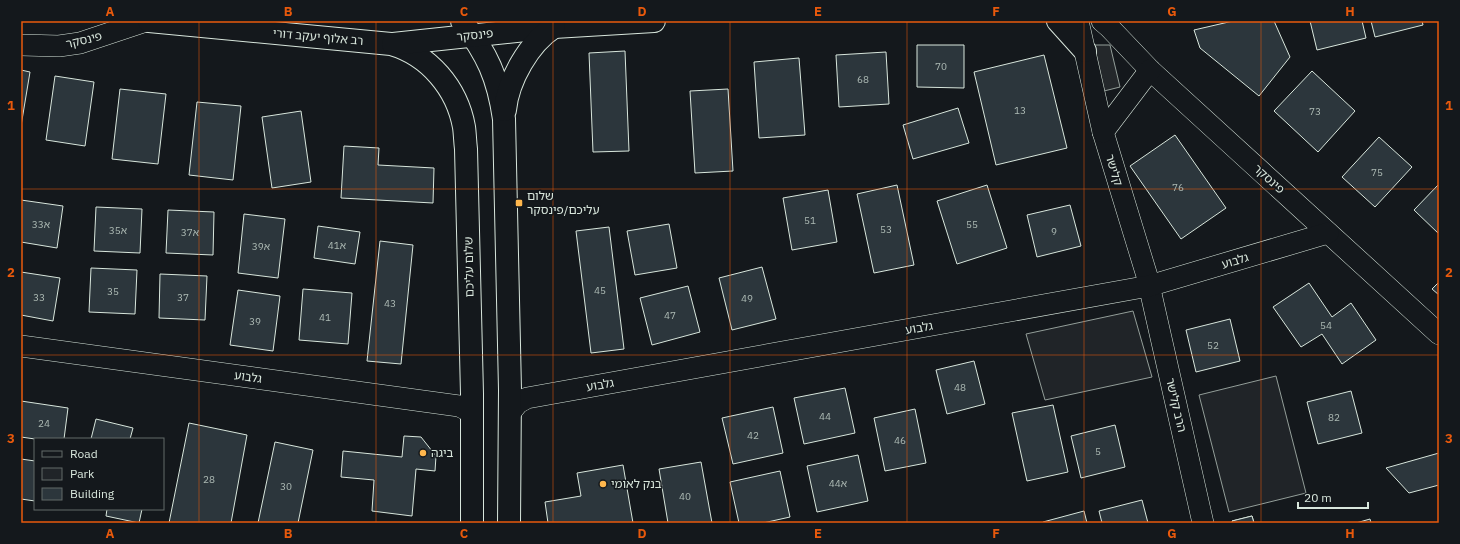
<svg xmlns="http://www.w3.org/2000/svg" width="1460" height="544" font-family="'IBM Plex Sans','Noto Sans Hebrew',sans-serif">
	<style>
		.green { fill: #202428; stroke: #939e99 }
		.parking { fill: #24282b; stroke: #939e99 }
		.building { fill: #2c363c; stroke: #d8e6dc }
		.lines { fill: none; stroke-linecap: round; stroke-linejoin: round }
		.street-casing { stroke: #d8e6dc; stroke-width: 22 }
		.secondary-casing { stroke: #d8e6dc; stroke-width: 24 }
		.street { stroke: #14181c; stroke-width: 21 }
		.secondary { stroke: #14181c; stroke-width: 22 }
		.grid { fill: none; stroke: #e8590c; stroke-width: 1; stroke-opacity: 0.55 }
		.poi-dot { fill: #ffb74d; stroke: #14181c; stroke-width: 1.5 }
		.labels { text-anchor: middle; stroke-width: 3; stroke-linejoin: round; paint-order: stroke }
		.number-label { font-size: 10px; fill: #adbab4 }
		.street-label { font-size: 12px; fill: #d8e6dc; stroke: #14181c }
		.poi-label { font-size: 12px; fill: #d8e6dc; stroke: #14181c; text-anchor: start }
		.neatline { fill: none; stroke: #e8590c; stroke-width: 1.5 }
		.grid-label { font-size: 13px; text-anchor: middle; font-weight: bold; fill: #e8590c }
	</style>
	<rect width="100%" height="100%" fill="#14181c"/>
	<!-- green -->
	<g class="green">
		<polygon points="1133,311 1152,377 1045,400 1026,334"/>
		<polygon points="1276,376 1306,493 1229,512 1199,395"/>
	</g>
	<!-- parking -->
	<polygon class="parking" points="1093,45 1110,45 1120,87 1104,91"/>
	<!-- building -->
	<g class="building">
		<polygon points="1233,21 1274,21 1290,57 1259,96 1200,48 1194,30"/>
		<polygon points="1310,21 1362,21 1366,38 1317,50"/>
		<polygon points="1371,21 1422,21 1423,25 1375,37"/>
		<polygon points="917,45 964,45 964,88 917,87"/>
		<polygon points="625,51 629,151 593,152 589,53"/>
		<polygon points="886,52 889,104 839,107 836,55"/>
		<polygon points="1044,55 1067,148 996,165 974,72"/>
		<polygon points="799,58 805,135 759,138 754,62"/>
		<polygon points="21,70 30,72 21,126"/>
		<polygon points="1312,71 1355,111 1318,152 1274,111"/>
		<polygon points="55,76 94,82 85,146 46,140"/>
		<polygon points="120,89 166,94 158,164 112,159"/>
		<polygon points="728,89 733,171 695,173 690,91"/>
		<polygon points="197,102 241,106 233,180 189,175"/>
		<polygon points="958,108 969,143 913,159 903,125"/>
		<polygon points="301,111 311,182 272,188 262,117"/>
		<polygon points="1175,135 1226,208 1181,239 1130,166"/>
		<polygon points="1379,137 1412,167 1375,207 1342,177"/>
		<polygon points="344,146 379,148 378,165 434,168 433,203 341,198"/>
		<polygon points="1439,184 1439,234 1414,210"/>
		<polygon points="897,185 914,265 874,273 857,194"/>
		<polygon points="987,185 1007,248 957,264 937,201"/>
		<polygon points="828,190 837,242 792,250 783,198"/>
		<polygon points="21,200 63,206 57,248 21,242"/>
		<polygon points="1070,205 1081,246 1037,257 1027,215"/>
		<polygon points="96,207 142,209 140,253 94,251"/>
		<polygon points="168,210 214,212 213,255 166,253"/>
		<polygon points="244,214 285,219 278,278 238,273"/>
		<polygon points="669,224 677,268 635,275 627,231"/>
		<polygon points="318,226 360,232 355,264 314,258"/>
		<polygon points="609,227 624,349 591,353 576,231"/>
		<polygon points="380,241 413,245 401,364 367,361"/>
		<polygon points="762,267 776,319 732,330 719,278"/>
		<polygon points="91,268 137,270 135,314 89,312"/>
		<polygon points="21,272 60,278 53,321 21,315"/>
		<polygon points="160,274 207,276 205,320 159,318"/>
		<polygon points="1439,282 1439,295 1432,289"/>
		<polygon points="1309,283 1332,317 1351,303 1376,340 1342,364 1322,334 1301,347 1273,307"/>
		<polygon points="688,286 700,332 652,345 640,298"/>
		<polygon points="303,289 352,293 348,344 299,340"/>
		<polygon points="238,290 280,296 273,351 230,345"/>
		<polygon points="1230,319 1240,361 1196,372 1186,330"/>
		<polygon points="974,361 985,404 947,414 936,370"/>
		<polygon points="845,388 855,433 804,444 794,398"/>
		<polygon points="1351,391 1362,433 1318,444 1307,402"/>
		<polygon points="21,401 68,408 64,439 35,439 21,437"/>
		<polygon points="1053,405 1068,472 1027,481 1012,413"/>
		<polygon points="773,407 783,453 733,464 722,418"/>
		<polygon points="915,409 926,463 885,471 874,418"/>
		<polygon points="96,419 133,428 130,439 91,439"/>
		<polygon points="189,423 247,435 231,523 169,523"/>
		<polygon points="1115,425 1125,467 1081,478 1071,436"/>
		<polygon points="404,436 421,437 436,456 435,471 416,469 412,516 372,511 374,480 341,477 343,451 402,457"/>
		<polygon points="275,442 313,450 298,523 258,523"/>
		<polygon points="1439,453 1439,485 1409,493 1386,468"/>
		<polygon points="858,455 868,501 817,512 807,466"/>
		<polygon points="21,459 35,461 35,501 21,499"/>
		<polygon points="701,462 712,523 668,523 659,469"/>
		<polygon points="623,465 633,523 548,523 545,502 581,496 577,473"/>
		<polygon points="780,471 790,517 763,523 739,523 730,482"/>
		<polygon points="1142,500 1148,523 1102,523 1099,511"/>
		<polygon points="107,509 142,509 139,523 106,516"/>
		<polygon points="1084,511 1087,523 1043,523 1043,522"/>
		<polygon points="1252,516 1254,523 1233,523 1232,521"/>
		<polygon points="1252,516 1254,523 1233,523 1232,521"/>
		<polygon points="1370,519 1371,523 1356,523"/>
	</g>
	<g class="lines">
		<defs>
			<g id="street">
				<polyline points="1078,21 1103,132 1147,276 1203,523"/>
				<polyline points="1102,21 1109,27 1150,70 1439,334"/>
				<polyline points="21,45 59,46 80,43 146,21"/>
				<polyline points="1103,132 1150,70"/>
				<polyline points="21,346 459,406 467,410 471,415"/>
				<polyline points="510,413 518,403 527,398 1149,286 1328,233"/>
			</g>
			<g id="secondary">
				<path d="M149,21L391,44C429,55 457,88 464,127C465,134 465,141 466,149L472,394V523"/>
				<path d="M462,21C487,54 498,77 504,119L510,390L509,523"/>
				<polyline points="1058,21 1085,51"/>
				<polyline points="393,44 554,27 654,21"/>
				<path d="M505,110C508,80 529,43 554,27"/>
			</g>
		</defs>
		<!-- street casing -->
		<use href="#street" class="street-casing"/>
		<!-- secondary casing -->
		<use href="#secondary" class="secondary-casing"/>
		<!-- street -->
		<use href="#street" class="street"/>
		<!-- secondary -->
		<use href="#secondary" class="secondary"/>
	</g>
	<!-- grid -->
	<path class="grid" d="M199,21V523M376,21V523M553,21V523M730,21V523M907,21V523M1084,21V523M1261,21V523M21,189H1439M21,355H1439"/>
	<!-- markers -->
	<g class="poi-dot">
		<rect x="515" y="199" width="8" height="8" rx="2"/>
		<circle cx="423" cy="453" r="4"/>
		<circle cx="603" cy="484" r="4"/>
	</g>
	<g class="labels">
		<!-- number labels -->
		<g class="number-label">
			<text x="941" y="70">70</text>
			<text x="863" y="83">68</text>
			<text x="1020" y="114">13</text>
			<text x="1315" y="115">73</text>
			<text x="1377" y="176">75</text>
			<text x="1178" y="191">76</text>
			<text x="810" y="224">51</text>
			<text x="41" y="228">33א</text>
			<text x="972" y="228">55</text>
			<text x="886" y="233">53</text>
			<text x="118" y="234">35א</text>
			<text x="1054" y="235">9</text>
			<text x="190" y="236">37א</text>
			<text x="337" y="249">41א</text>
			<text x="261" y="250">39א</text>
			<text x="600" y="294">45</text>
			<text x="113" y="295">35</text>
			<text x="39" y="301">33</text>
			<text x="183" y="301">37</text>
			<text x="747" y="302">49</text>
			<text x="390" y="307">43</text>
			<text x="670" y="319">47</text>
			<text x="325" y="321">41</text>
			<text x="255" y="325">39</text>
			<text x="1326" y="329">54</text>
			<text x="1213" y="349">52</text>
			<text x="960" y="391">48</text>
			<text x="825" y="420">44</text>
			<text x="1334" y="421">82</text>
			<text x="44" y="427">24</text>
			<text x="753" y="439">42</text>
			<text x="900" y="444">46</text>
			<text x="1098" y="455">5</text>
			<text x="209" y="483">28</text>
			<text x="838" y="487">44א</text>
			<text x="286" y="490">30</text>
			<text x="685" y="500">40</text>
		</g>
		<!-- street labels -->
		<g class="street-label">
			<text transform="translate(475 35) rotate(-6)" y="4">פינסקר</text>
			<text transform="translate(318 37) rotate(5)" y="4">רב אלוף יעקב דורי</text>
			<text transform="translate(84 40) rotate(-14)" y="4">פינסקר</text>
			<text transform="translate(1114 170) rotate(73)" y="4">קלישר</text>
			<text transform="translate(1269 179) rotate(42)" y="4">פינסקר</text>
			<text transform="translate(1235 261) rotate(-17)" y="4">גלבוע</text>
			<text transform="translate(469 267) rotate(-91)" y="4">שלום עליכם</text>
			<text transform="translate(919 328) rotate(-10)" y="4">גלבוע</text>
			<text transform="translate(248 377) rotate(8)" y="4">גלבוע</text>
			<text transform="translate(600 385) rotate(-10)" y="4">גלבוע</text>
			<text transform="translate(1176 405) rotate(77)" y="4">הרב קלישר</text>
		</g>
		<!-- poi labels -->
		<g class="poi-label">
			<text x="527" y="200">שלום<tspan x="527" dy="14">עליכם/פינסקר</tspan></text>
			<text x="431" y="457">ביגה</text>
			<text x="611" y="488">בנק לאומי</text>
		</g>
	</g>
	<!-- border -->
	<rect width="1460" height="544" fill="none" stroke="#14181c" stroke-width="44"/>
	<!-- legend -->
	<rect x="34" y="438" width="130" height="72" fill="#14181c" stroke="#626a69"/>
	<rect x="42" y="451" width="20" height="6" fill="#14181c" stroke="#626a69"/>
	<text x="70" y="458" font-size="12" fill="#d8e6dc">Road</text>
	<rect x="42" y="468" width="20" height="12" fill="#202428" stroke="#626a69"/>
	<text x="70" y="478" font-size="12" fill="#d8e6dc">Park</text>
	<rect x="42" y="488" width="20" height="12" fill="#2c363c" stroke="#626a69"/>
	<text x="70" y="498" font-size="12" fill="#d8e6dc">Building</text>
	<!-- scale -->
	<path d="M1298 502v6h70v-6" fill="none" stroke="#d8e6dc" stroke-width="2"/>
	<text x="1304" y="502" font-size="12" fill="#d8e6dc" stroke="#14181c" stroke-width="3" paint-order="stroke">20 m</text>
	<rect x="22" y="22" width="1416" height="500" class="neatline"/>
	<g class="grid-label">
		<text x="110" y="16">A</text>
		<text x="288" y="16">B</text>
		<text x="464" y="16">C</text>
		<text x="642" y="16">D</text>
		<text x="818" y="16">E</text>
		<text x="996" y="16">F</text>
		<text x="1172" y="16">G</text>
		<text x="1350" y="16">H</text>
		<text x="11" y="110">1</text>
		<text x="1449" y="110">1</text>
		<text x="11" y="277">2</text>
		<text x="1449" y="277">2</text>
		<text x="11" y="443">3</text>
		<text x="1449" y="443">3</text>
		<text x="110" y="538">A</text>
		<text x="288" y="538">B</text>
		<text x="464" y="538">C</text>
		<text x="642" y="538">D</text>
		<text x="818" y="538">E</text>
		<text x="996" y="538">F</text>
		<text x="1172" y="538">G</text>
		<text x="1350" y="538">H</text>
	</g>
</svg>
